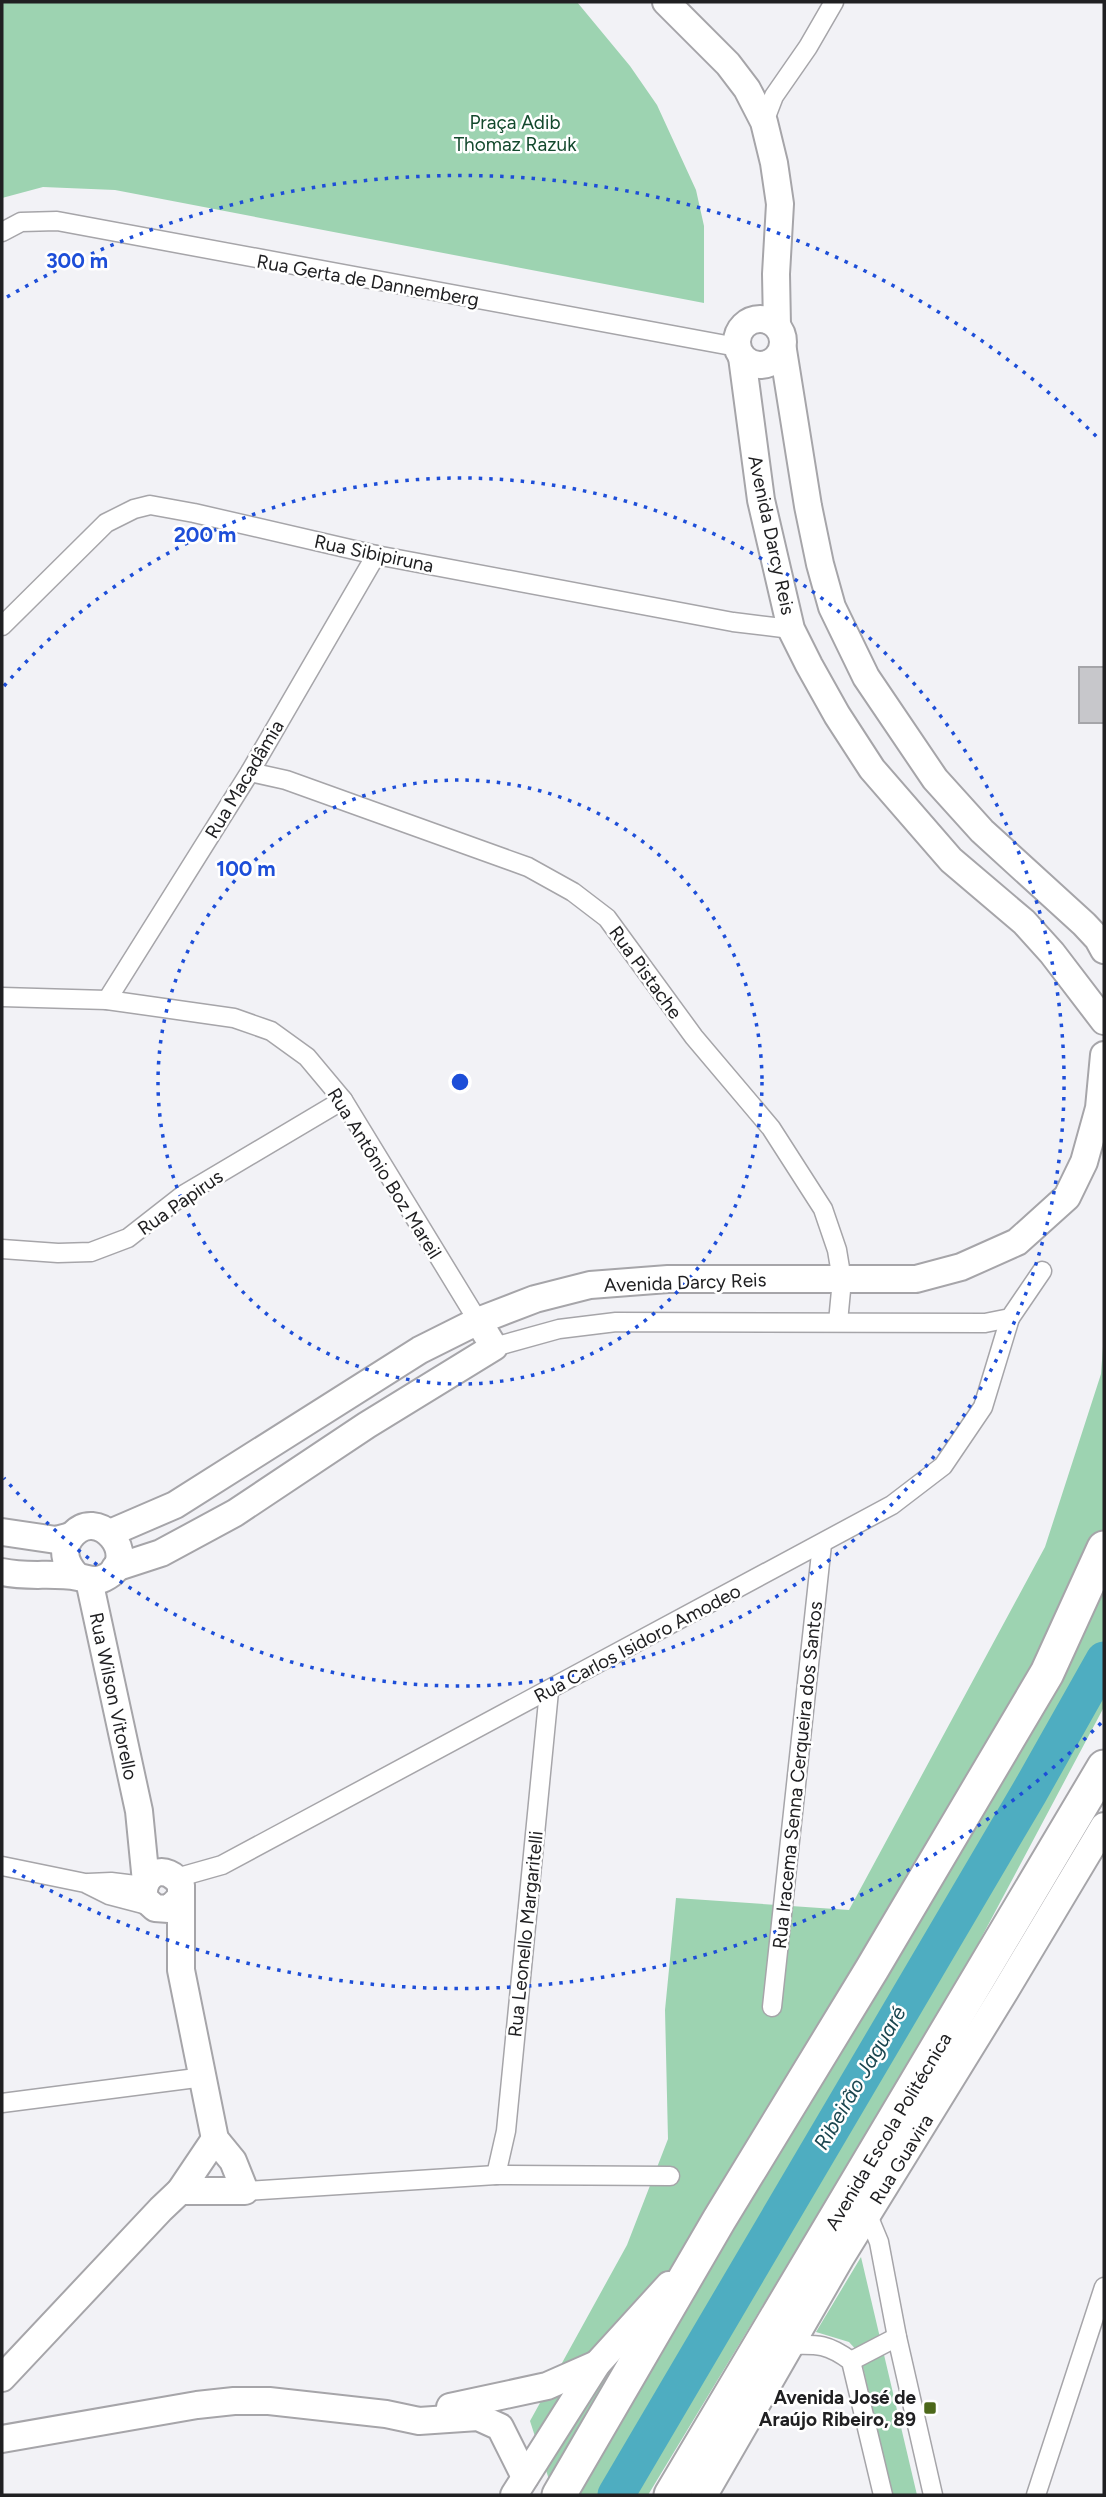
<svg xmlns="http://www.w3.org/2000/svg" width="1106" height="2497" font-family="Figtree,sans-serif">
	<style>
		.green { fill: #9dd3b1 }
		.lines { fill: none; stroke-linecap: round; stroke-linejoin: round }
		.river { stroke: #4eadc1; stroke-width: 37 }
		.building { fill: #c7c7cb; stroke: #a5a5a9; stroke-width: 2 }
		.street-casing { stroke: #a6a5a9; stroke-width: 21 }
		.secondary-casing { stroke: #a6a5a9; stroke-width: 30 }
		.highway-casing { stroke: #a6a5a9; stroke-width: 37 }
		.street { stroke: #fff; stroke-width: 18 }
		.secondary { stroke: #fff; stroke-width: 26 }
		.highway { stroke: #fff; stroke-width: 33 }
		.ring { fill: none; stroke: #1d4ed8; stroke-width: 3.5; stroke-dasharray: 3.5 7 }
		.poi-dot { fill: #4c681a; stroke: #fff; stroke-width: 2.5 }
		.labels { text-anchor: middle; stroke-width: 5; stroke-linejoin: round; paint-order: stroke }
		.park-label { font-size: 19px; fill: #13492d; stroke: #fff }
		.street-label { font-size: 19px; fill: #202022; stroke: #fff }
		.poi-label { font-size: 19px; font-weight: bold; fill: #202022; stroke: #fff; text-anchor: end }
		.water-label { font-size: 21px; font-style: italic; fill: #1b464f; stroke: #fff }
		.centre { fill: #1d4ed8; stroke: #fff; stroke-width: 3.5 }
		.ring-label { font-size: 21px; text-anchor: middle; font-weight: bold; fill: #1d4ed8; stroke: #fff; stroke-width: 5; stroke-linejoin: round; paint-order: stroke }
	</style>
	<rect width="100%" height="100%" fill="#f2f2f6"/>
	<!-- green -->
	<g class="green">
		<polygon points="2,2 577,2 630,66 657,105 696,190 704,226 704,303 115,190 43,187 2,198"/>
		<polygon points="1104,1333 1104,1707 954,1989 648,2495 554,2495 530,2421 627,2245 668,2139 665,2010 676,1898 849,1910 1045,1547 1101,1374"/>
		<polygon points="861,2257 917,2495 892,2495 860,2354 849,2342 816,2332"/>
	</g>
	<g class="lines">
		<!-- river -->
		<polyline class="river" points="616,2495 1029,1793 1104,1660"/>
	</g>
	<!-- building -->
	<rect class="building" x="1079" y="667" width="25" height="56"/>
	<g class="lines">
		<defs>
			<g id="street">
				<polyline points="764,122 774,96 808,47 834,2"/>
				<polyline points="2,232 21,222 57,221 737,347"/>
				<polyline points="2,626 106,523 134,509 150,505 194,513 376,555 733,622 791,629"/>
				<polyline points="250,772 286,780 528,867 573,892 607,918 694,1037 771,1128 823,1209 837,1250 842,1280 838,1322"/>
				<polyline points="2,997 107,1000 234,1018 271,1031 307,1057 343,1100 478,1321"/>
				<polyline points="107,1000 250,772 376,555"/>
				<polyline points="2,1249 58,1253 91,1252 128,1238 183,1195 343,1100"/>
				<polyline points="494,1347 559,1329 616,1322 985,1323 1010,1318 1042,1271"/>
				<polyline points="2,1866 85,1883 109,1895 151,1906"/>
				<polyline points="176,1878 222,1865 892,1505 943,1466 983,1407 1010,1318"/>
				<polyline points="88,1883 111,1882 144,1886"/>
				<polyline points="772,2007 822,1544"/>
				<polyline points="2,2103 204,2077"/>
				<polyline points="496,2175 506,2131 549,1691"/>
				<polyline points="245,2191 496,2175 670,2176"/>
				<polyline points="867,2213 879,2242 897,2337 933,2495"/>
				<path d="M791,2345C818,2344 828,2344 851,2361L883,2495"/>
				<polyline points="851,2361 897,2337"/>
				<polyline points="1036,2495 1104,2287"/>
			</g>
			<g id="secondary">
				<polyline points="666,2 728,64 747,89 764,122 774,163 780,204 776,274 777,326"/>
				<circle cx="760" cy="342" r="23"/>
				<polyline points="783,350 808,506 820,564 832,607 866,677 935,779 982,831 1084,924 1098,939 1104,950"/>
				<polyline points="742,357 761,500 791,629 809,665 837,715 872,769 951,860 1024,922 1052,953 1104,1021"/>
				<polyline points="2,1532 56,1540 71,1536"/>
				<polyline points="110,1533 175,1505 420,1350 478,1321 535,1299 590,1285 668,1279 916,1279 961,1267 1017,1242 1067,1197 1084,1162 1099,1108 1104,1055"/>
				<polyline points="115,1568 161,1553 235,1513 367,1425 494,1347 478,1321"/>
				<path d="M2,1572C28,1578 53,1572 78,1577C87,1578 94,1583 104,1578C144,1559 97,1501 70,1538C60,1552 67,1566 77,1576"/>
				<polyline points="89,1580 139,1811 146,1882"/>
				<polyline points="180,2191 215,2139"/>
				<path d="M2,2378L161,2209L180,2191H245L233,2161L215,2139L181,1970V1885C167,1862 141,1872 144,1898L155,1908L169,1909L179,1899"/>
				<polyline points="450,2407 547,2386 597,2364"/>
				<polyline points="2,2439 197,2405 234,2401 269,2401 386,2414 419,2421 478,2417 500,2427 525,2477"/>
				<polyline points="514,2495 597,2364 669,2285"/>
				<polyline points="704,2495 840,2259 1004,1993 1104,1826"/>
			</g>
			<g id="highway">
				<polyline points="559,2495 719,2220 872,1969 1047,1673 1104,1548"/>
				<polyline points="671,2495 1104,1767"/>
			</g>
		</defs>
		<!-- street casing -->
		<use href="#street" class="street-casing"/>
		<!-- secondary casing -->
		<use href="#secondary" class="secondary-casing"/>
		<!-- highway casing -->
		<use href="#highway" class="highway-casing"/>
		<!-- street -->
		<use href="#street" class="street"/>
		<!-- secondary -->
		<use href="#secondary" class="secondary"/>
		<!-- highway -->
		<use href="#highway" class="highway"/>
	</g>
	<!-- distance rings -->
	<g class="ring">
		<circle cx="460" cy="1082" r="302"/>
		<path d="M4 686A604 604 0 1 1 4 1478"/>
		<path d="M1101 1723A906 906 0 0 1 7 1867M7 297A906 906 0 0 1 1101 441"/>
	</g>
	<!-- markers -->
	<rect class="poi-dot" x="923" y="2401" width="14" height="14" rx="3.5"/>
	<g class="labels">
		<!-- park labels -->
		<g class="park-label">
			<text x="515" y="129">Praça Adib<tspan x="515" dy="22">Thomaz Razuk</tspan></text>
		</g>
		<!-- street labels -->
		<g class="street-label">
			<text transform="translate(368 280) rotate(10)" y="7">Rua Gerta de Dannemberg</text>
			<text transform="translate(772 535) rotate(78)" y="7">Avenida Darcy Reis</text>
			<text transform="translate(374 553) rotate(12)" y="7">Rua Sibipiruna</text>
			<text transform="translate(244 779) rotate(-59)" y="7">Rua Macadâmia</text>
			<text transform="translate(646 972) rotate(54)" y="7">Rua Pistache</text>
			<text transform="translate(385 1173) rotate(58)" y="7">Rua Antônio Boz Mareil</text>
			<text transform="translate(180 1202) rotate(-35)" y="7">Rua Papirus</text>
			<text transform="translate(685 1282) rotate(-2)" y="7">Avenida Darcy Reis</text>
			<text transform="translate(637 1643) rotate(-28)" y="7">Rua Carlos Isidoro Amodeo</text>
			<text transform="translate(114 1696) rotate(78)" y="7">Rua Wilson Vitorello</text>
			<text transform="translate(797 1775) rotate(-84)" y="7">Rua Iracema Senna Cerqueira dos Santos</text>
			<text transform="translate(525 1934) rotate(-84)" y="7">Rua Leonello Margaritelli</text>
			<text transform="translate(888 2131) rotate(-59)" y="7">Avenida Escola Politécnica</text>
			<text transform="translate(901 2159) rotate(-58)" y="7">Rua Guavira</text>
		</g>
		<!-- poi labels -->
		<g class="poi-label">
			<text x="916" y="2404">Avenida José de<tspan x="916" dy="22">Araújo Ribeiro, 89</tspan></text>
		</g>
		<!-- water labels -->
		<g class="water-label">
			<text transform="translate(860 2078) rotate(-60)" y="7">Ribeirão Jaguaré</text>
		</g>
	</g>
	<circle cx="460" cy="1082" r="10" class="centre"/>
	<g class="ring-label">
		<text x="77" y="268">300 m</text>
		<text x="205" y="542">200 m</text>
		<text x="246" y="876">100 m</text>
	</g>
	<!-- border -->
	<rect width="1106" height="2497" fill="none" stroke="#202022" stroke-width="7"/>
</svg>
